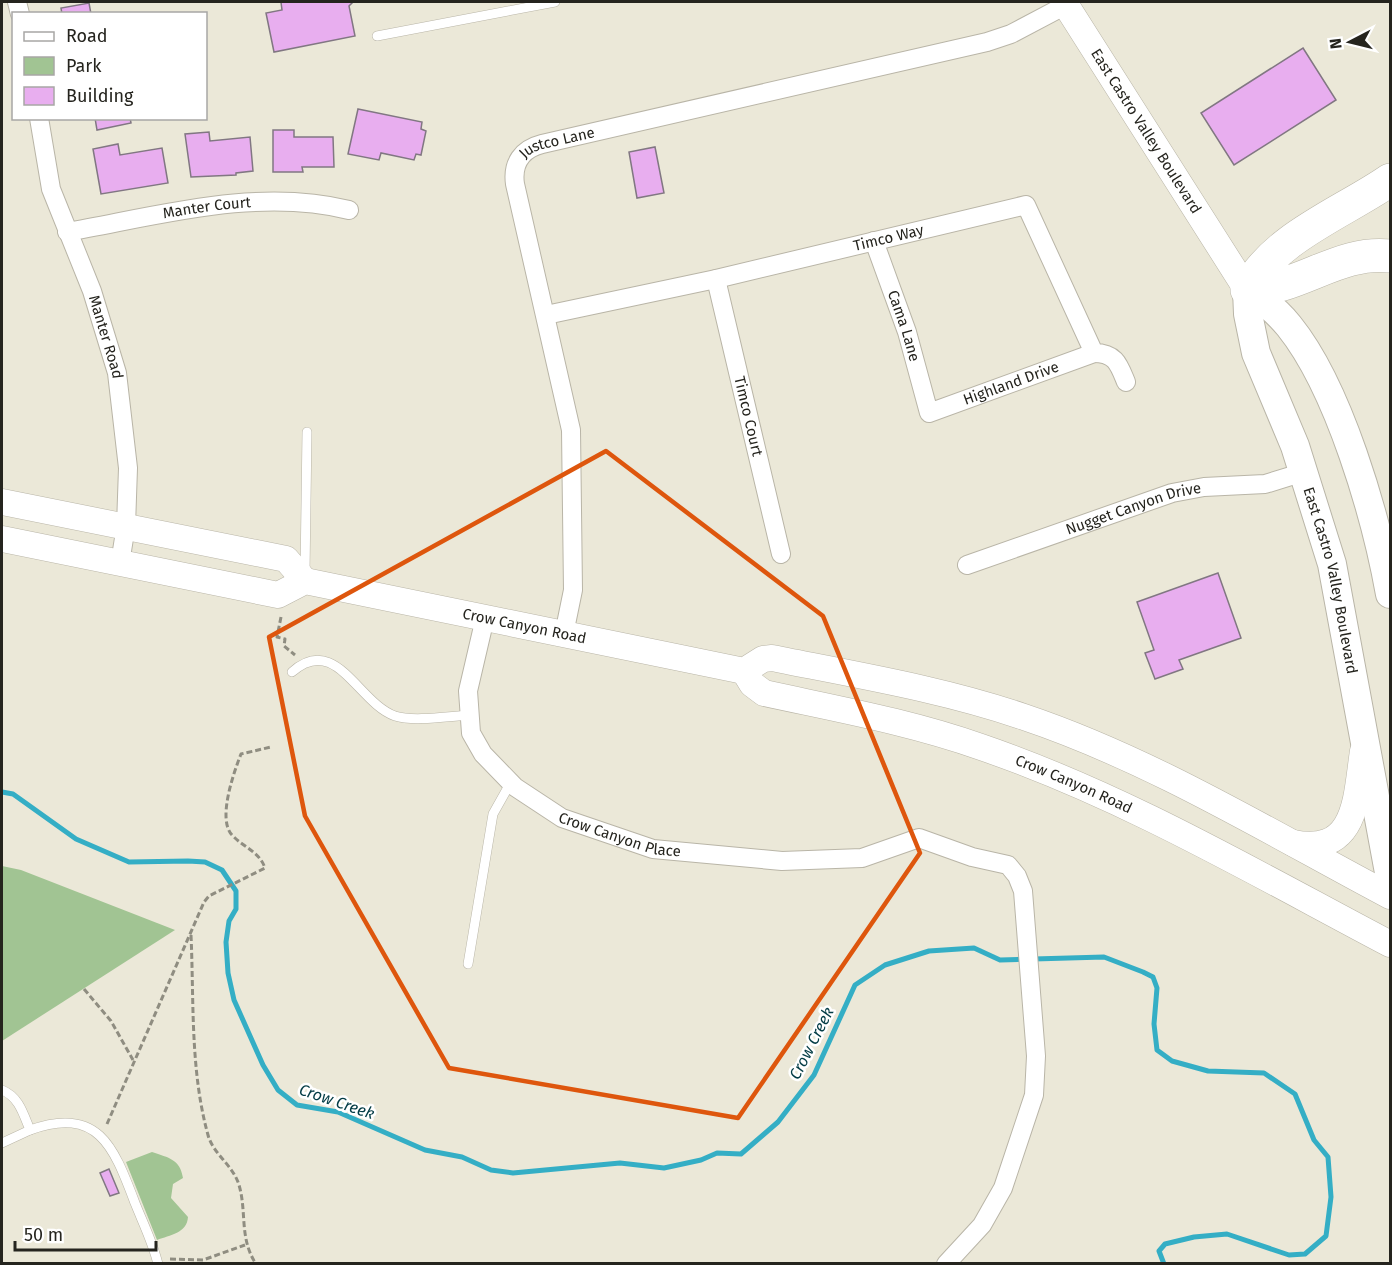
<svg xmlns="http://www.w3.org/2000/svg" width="1392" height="1265" font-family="'Fira Sans',sans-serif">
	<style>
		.green { fill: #a1c493 }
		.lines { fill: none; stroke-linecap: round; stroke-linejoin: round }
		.stream { stroke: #34aec5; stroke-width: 5 }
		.building { fill: #e8aeef; stroke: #817782; stroke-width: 1.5 }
		.lane-casing { stroke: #b9b5a7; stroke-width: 10 }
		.street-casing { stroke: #b9b5a7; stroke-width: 20 }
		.secondary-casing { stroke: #b9b5a7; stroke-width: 27 }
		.primary-casing { stroke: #b9b5a7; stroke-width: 30 }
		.highway-casing { stroke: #b9b5a7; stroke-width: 34 }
		.path { stroke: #8f8d81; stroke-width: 3; stroke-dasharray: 6 3; stroke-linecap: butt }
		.lane { stroke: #fff; stroke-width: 9 }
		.street { stroke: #fff; stroke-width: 18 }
		.secondary { stroke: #fff; stroke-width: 26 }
		.primary { stroke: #fff; stroke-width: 28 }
		.highway { stroke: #fff; stroke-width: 33 }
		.marked { fill: none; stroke: #de560d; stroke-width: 4.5; stroke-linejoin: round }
		.labels { text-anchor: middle; stroke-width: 5; stroke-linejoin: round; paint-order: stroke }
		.street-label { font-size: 15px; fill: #25241e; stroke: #fff }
		.water-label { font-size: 16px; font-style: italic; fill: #033c45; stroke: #fff }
	</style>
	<rect width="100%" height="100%" fill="#ebe8d8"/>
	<!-- green -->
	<g class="green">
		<polygon points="2,866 21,870 175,930 2,1041"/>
		<path d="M152,1152C169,1158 180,1159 183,1178L173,1184L171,1198L188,1217C187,1233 170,1235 157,1240L126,1162Z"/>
	</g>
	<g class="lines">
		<!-- stream -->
		<polyline class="stream" points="2,792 13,794 76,839 129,862 188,861 205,862 222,870 236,891 236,909 229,921 226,942 228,973 234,1000 263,1065 278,1090 297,1105 338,1112 425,1150 462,1157 491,1170 513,1173 620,1163 664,1168 701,1160 717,1153 741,1154 778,1122 814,1075 855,985 885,965 929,951 974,948 1000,960 1104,957 1143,972 1153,977 1157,988 1154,1024 1157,1050 1172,1061 1208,1071 1264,1073 1295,1094 1314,1140 1328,1157 1331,1197 1326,1236 1305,1254 1289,1255 1227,1234 1194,1237 1165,1244 1159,1251 1164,1264"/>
	</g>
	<!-- building -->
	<g class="building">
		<polygon points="281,2 353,2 349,6 355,36 274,52 266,13 282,10"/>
		<polygon points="89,3 91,14 62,14 61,8"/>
		<polygon points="1303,48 1336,100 1234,165 1201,113"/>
		<polygon points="358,109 422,122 421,129 426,131 421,155 416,154 414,160 381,153 379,160 348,154"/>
		<polygon points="95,118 130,118 131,123 97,130"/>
		<polygon points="273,130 294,130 294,137 333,137 334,167 302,167 303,172 273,172"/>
		<polygon points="209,132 210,141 250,137 253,171 236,173 236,175 191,177 185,134"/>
		<polygon points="118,144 120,155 162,148 168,183 101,194 93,149"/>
		<polygon points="655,147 664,193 637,198 629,152"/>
		<polygon points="1218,573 1241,638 1179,660 1183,669 1155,679 1145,653 1154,650 1137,602"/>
		<polygon points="109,1169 119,1193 110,1196 100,1173"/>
	</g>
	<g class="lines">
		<defs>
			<g id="lane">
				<polyline points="377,36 555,2"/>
				<polyline points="305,573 307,432"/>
				<path d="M292,672C336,633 358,703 395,716C414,722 450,716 470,715"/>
				<polyline points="468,964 493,814 511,782"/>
				<path d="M2,1090C19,1097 23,1113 30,1130L2,1143"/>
				<path d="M30,1130C99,1105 114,1148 135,1203C143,1223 153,1243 158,1264"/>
			</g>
			<g id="street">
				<polyline points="17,2 20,14"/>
				<path id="s1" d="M39,118L51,189L92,291L117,373L128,468L126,526L120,563"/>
				<path id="s2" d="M67,232C158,216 257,187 349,210"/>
				<path id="s3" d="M874,241L907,332L929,413L1094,353"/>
				<path id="s4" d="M716,279L781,554"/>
				<path id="s5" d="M546,315L716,279L1026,205L1094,353C1116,353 1119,365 1126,382"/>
				<path id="s6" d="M967,565L1172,493L1204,487L1265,484L1304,472"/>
				<path id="s7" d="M485,618L468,691L471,733L483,754L515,787L562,818L653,849L782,861L862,858L919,838L972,857L1008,865L1017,876L1023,891L1036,1056L1034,1095L1003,1188L982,1225L946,1264"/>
				<path id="s8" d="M564,634L573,590L571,430L515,184C512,163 522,149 542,144L987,42L1011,34L1066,5"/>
			</g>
			<g id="secondary">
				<path id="s9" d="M1064,2L1247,290"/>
				<polyline points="2,502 286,559 305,581"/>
				<path id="s10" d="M2,539L278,595L305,581L744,671L763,659L772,658C856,675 942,689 1024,717C1152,760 1271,833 1390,896"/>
				<path id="s11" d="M744,671L752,684L764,693C837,709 910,722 981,747C1124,796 1257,874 1390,944"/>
				<path d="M1293,843C1358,856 1356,796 1363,751"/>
			</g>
			<g id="primary">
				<path id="s12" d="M1247,290L1248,314L1256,353L1295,446L1332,564L1390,878"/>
				<path d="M1247,290C1263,300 1277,311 1289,326C1339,388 1376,516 1390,594"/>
			</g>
			<path id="highway" d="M1390,180C1344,212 1273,238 1247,290C1299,290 1338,250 1390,256"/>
		</defs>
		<!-- lane casing -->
		<use href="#lane" class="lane-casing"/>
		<!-- street casing -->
		<use href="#street" class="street-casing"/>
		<!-- secondary casing -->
		<use href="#secondary" class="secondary-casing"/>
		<!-- primary casing -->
		<use href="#primary" class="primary-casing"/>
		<!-- highway casing -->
		<use href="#highway" class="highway-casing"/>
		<!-- path -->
		<g class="path">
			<polyline points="281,617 277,637 285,639 284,646 295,655"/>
			<path d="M191,935C194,1001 190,1070 208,1135C213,1154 233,1165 239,1185C247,1212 239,1238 256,1264"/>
			<polyline points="84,989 111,1021 133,1060"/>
			<path d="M107,1124L204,902L209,896L265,868C259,851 244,848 232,835C217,819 234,772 241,754L271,747"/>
			<polyline points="170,1259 203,1260 245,1245"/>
		</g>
		<!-- lane -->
		<use href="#lane" class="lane"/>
		<!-- street -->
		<use href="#street" class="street"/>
		<!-- secondary -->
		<use href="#secondary" class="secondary"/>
		<!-- primary -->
		<use href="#primary" class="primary"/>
		<!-- highway -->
		<use href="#highway" class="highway"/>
	</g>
	<!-- marked area -->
	<path class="marked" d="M606,451L823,616L920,853L738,1118L449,1068L305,816L269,637Z"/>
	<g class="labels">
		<!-- street labels -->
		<g class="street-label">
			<text dy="5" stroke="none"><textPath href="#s9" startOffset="153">East Castro Valley Boulevard</textPath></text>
			<text dy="5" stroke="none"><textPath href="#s8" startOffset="526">Justco Lane</textPath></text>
			<text dy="5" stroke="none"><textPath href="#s2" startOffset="142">Manter Court</textPath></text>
			<text dy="5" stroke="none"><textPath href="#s5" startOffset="351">Timco Way</textPath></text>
			<text dy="5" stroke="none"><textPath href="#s3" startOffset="90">Cama Lane</textPath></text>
			<text dy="5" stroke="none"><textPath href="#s1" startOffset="230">Manter Road</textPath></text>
			<text dy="5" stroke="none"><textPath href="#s3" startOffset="268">Highland Drive</textPath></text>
			<text dy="5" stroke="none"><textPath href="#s4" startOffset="141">Timco Court</textPath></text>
			<text dy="5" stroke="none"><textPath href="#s6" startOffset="176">Nugget Canyon Drive</textPath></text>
			<text dy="5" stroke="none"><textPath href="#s12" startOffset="304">East Castro Valley Boulevard</textPath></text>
			<text dy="5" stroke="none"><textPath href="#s10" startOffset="536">Crow Canyon Road</textPath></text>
			<text dy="5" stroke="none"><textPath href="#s11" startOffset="354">Crow Canyon Road</textPath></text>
			<text dy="5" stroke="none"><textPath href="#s7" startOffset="304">Crow Canyon Place</textPath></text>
		</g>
		<!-- water labels -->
		<g class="water-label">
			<text transform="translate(811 1043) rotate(-63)" y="6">Crow Creek</text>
			<text transform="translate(337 1101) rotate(19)" y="6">Crow Creek</text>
		</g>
	</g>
	<!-- border -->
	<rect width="1392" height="1265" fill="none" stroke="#25241e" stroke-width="6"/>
	<!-- legend -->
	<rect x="12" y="12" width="195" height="108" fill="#ffffff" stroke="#a8a7a5" stroke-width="1.5"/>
	<rect x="24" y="32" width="30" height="9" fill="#ffffff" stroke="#a8a7a5" stroke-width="1.5"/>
	<text x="66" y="42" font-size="18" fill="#25241e">Road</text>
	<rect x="24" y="57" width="30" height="18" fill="#a1c493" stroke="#a8a7a5" stroke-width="1.5"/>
	<text x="66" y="72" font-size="18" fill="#25241e">Park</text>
	<rect x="24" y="87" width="30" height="18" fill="#e8aeef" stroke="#a8a7a5" stroke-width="1.5"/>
	<text x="66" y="102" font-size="18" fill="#25241e">Building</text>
	<!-- north arrow -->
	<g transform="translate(1350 42) rotate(263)" stroke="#ffffff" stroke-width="4.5" paint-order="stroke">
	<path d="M0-4.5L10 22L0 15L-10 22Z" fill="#25241e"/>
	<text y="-9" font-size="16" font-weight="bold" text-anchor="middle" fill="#25241e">N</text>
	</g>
	<!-- scale -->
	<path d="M15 1241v9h141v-9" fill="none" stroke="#25241e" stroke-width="3"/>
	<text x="24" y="1241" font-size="18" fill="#25241e" stroke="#ffffff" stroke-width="4.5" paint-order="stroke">50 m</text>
</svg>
